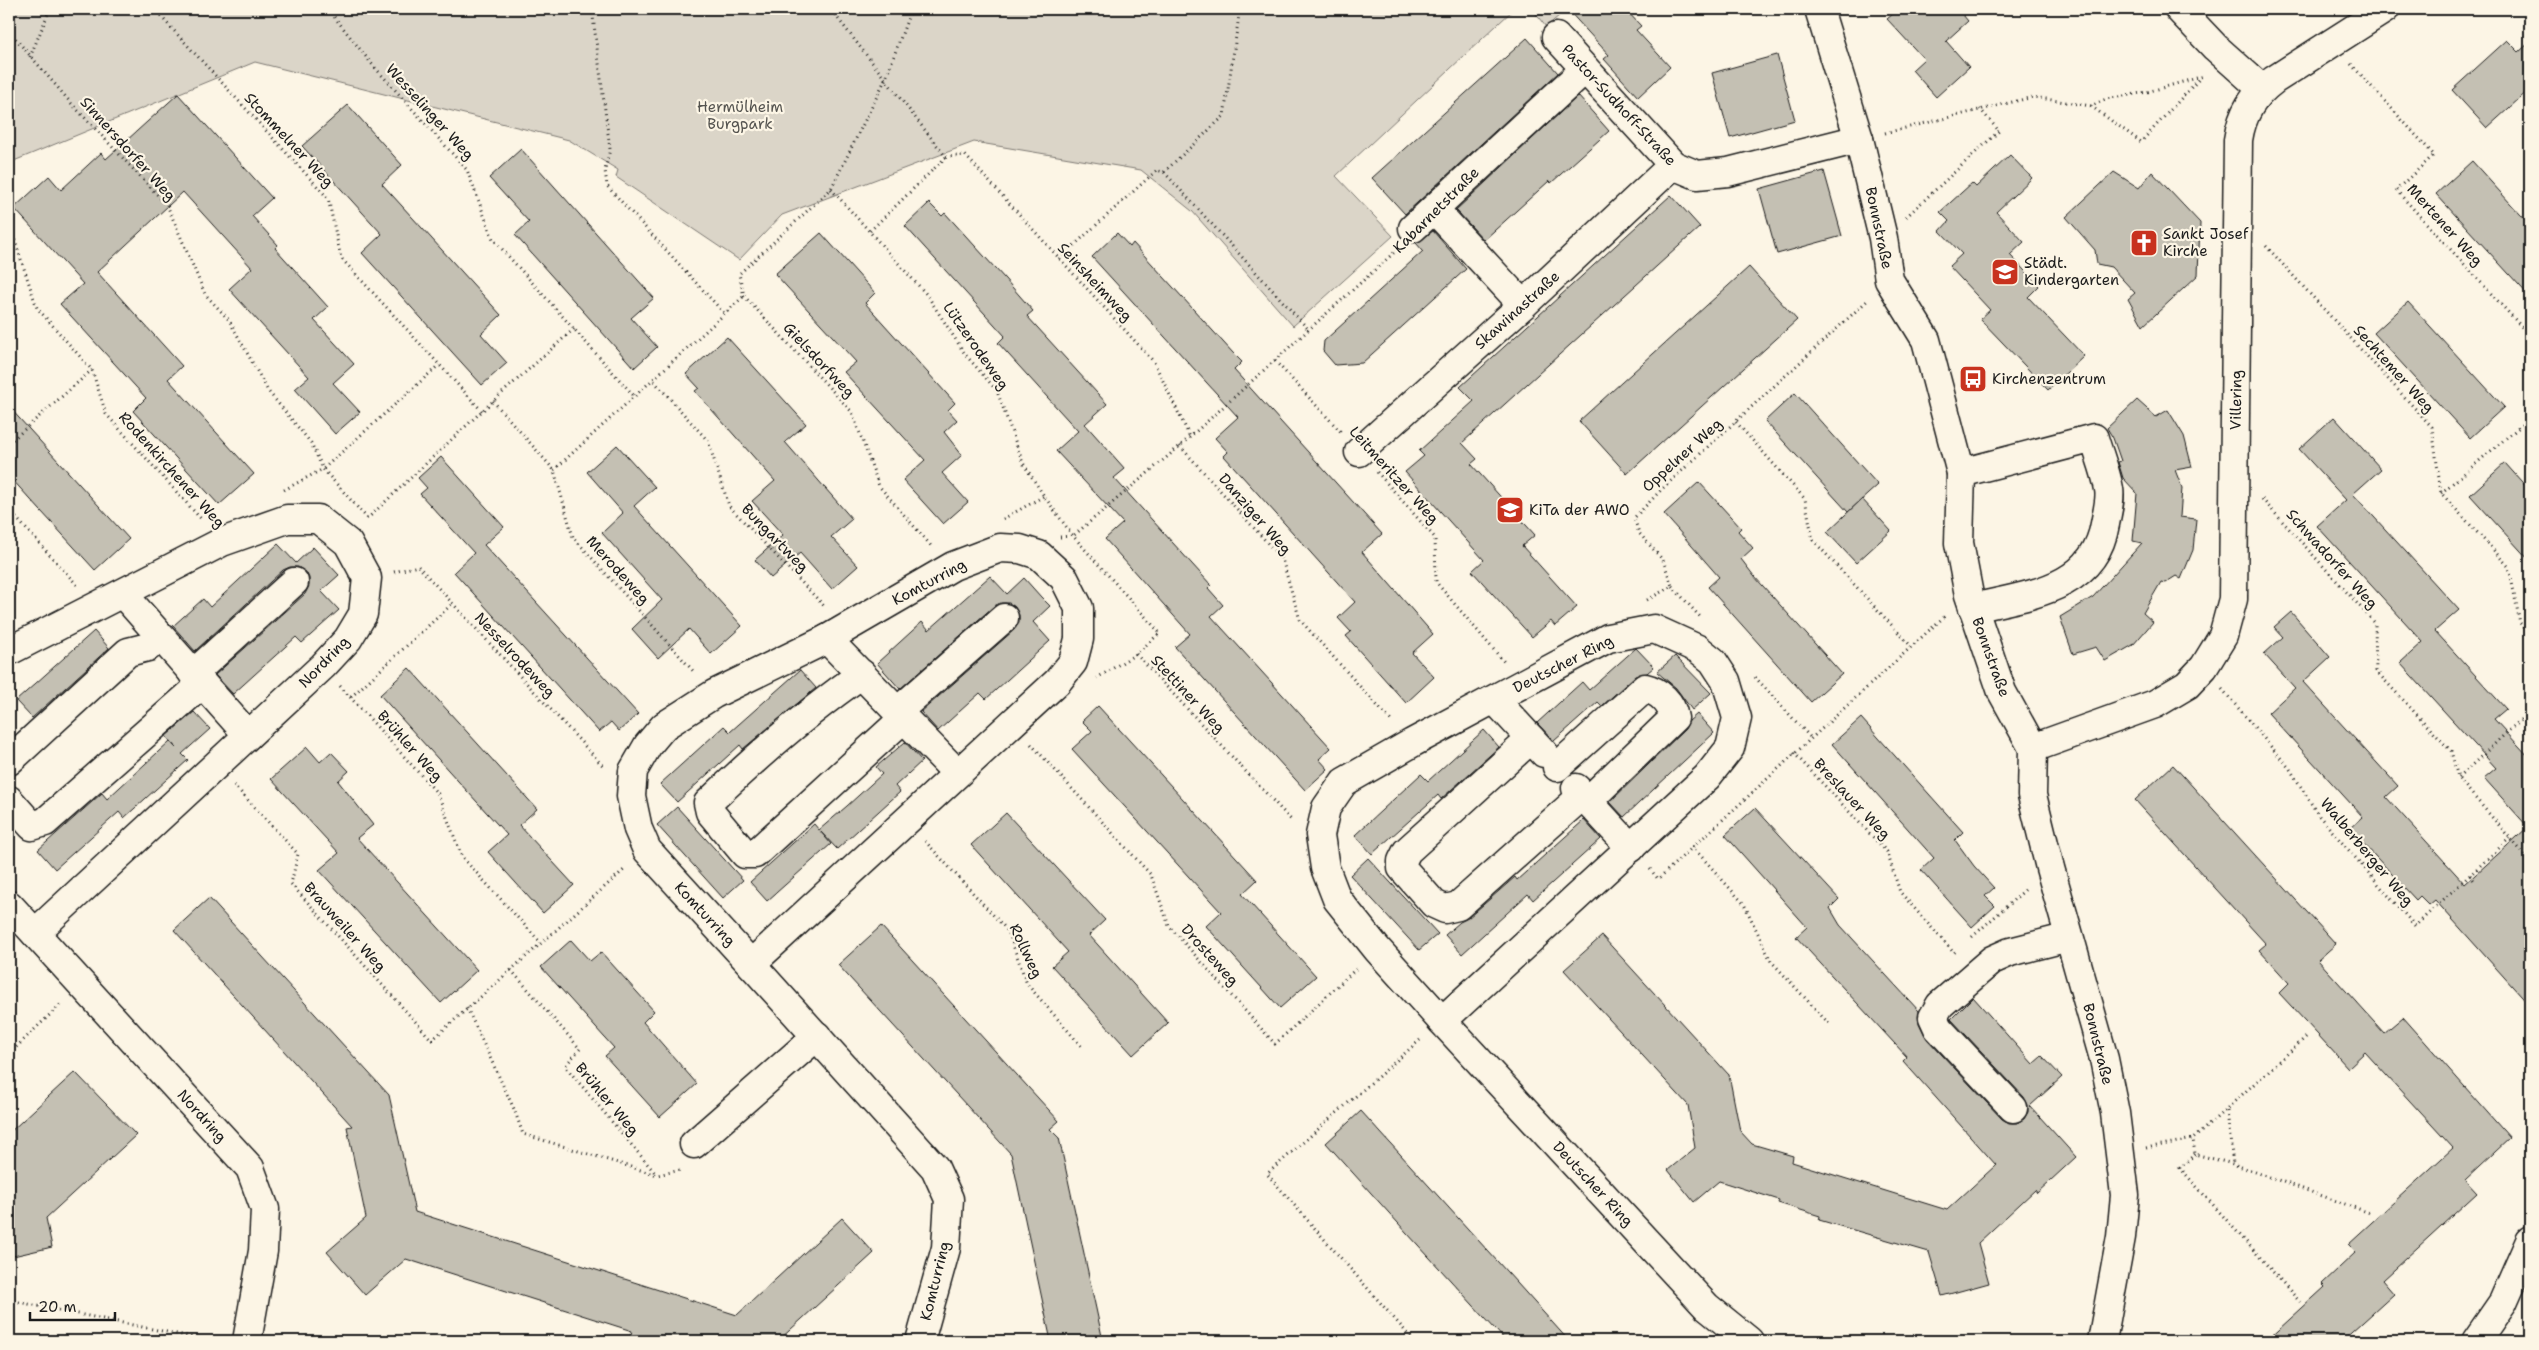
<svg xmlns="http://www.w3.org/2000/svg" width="2539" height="1350" font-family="'Shantell Sans',sans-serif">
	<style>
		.green { fill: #dbd5c8; stroke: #7c7872 }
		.building { fill: #c4c0b3; stroke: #1c1c1c }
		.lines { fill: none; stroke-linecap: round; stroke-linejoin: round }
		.minor-casing { stroke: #1c1c1c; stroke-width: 31 }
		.path { stroke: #1c1c1c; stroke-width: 3; stroke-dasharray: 1 4; stroke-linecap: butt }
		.minor { stroke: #fcf5e5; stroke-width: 28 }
		.labels { text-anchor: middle; stroke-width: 4.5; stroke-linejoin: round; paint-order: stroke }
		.street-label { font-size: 15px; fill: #1c1c1c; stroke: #fcf5e5 }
		.park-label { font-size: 15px; fill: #555450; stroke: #fcf5e5 }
		.poi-label { font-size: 15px; fill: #1c1c1c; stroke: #fcf5e5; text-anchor: start }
	</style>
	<rect width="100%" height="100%" fill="#fcf5e5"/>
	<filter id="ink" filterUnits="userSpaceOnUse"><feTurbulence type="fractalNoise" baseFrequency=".02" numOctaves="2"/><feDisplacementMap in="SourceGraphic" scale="10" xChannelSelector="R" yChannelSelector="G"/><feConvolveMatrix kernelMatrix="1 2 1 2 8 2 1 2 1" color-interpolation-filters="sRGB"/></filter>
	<g filter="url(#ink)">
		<!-- green -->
		<g class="green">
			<polygon points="9,9 1514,9 1336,176 1393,236 1293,326 1192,211 1141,170 974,142 782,215 739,260 616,177 618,170 569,140 255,62 9,163"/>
			<polygon points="1532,9 1567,9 1546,27"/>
		</g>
		<!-- building -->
		<g class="building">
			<polygon points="1567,9 1625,9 1641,26 1636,30 1670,67 1638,97 1604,59 1609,55"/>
			<polygon points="1899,9 1958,9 1968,21 1946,41 1969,67 1936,97 1912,70 1924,59 1887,19"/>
			<polygon points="1527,38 1558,73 1405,214 1372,178"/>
			<polygon points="2507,40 2519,52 2530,42 2530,89 2487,128 2452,90"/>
			<polygon points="1777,55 1795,120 1730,138 1712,73"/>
			<polygon points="178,94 272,198 252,216 278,245 275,248 328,307 314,320 354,364 333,383 360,412 335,434 295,389 309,377 229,289 252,268 183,192 97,272 182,366 168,379 254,474 219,505 133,411 146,398 60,304 83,284 14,208 49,176 61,190 101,153 106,159"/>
			<polygon points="1578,96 1609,131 1551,183 1549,181 1484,240 1456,210"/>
			<polygon points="348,105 402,165 382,184 501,315 481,334 507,363 482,385 362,253 382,234 302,146"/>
			<polygon points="521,149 654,298 631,318 657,347 634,368 515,235 529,222 489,178"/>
			<polygon points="2010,155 2032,178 1996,212 2024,242 2010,255 2039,286 2028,297 2084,356 2048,390 1980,319 1990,310 1949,266 1962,254 1940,231 1949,221 1940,212 1972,183 1976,187"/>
			<polygon points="2472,161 2530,225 2530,297 2436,194"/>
			<polygon points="1824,171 1842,236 1777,254 1759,189"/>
			<polygon points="2114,172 2139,188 2152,172 2200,223 2198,275 2143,326 2128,299 2135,293 2111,267 2097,264 2095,250 2066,217"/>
			<polygon points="1671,195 1700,227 1462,443 1477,459 1471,464 1535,535 1522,546 1577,607 1555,626 1551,621 1532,637 1472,571 1484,560 1405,472 1424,456 1419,451 1474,401 1460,387"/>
			<polygon points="929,203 942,216 945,213 1005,279 1033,311 1027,316 1107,404 1085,424 1125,469 1114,478 1211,585 1208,588 1223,605 1211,616 1331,748 1319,759 1328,769 1305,790 1175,647 1190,634 1105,539 1123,523 1056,451 1078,431 998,343 1005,336 905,226"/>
			<polygon points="1433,231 1466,269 1362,363 1335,365 1323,351 1324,341 1423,251 1416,243"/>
			<polygon points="821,233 875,293 865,303 955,403 948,410 957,420 944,432 962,455 942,473 968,502 943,524 903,480 925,460 844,372 856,362 775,274"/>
			<polygon points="1117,233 1130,247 1133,243 1233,353 1242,362 1234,370 1382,534 1362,552 1433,634 1412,653 1434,677 1406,703 1346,636 1351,632 1338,618 1355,602 1224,456 1228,452 1215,438 1238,417 1092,257"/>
			<polygon points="1749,267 1797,320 1627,474 1579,421"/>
			<polygon points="2408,302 2504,407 2470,438 2374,333"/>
			<polygon points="727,337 806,424 785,442 852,519 831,537 858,566 832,589 800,553 771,578 755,560 783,535 752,501 775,481 695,391 699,388 686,374"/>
			<polygon points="1795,393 1878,485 1848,512 1765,421"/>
			<polygon points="2137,400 2156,417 2168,410 2184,436 2192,467 2175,470 2182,488 2180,517 2196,519 2193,550 2181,579 2176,576 2165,583 2161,582 2143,613 2153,622 2133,645 2105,661 2096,647 2073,654 2060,617 2093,597 2142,543 2133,541 2137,493 2123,478 2118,462 2121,461 2113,438 2107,428"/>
			<polygon points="9,407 129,539 95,570 9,476"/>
			<polygon points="2334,417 2381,469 2353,494 2459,610 2435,631 2506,709 2494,719 2530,758 2530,1006 2435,900 2429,905 2420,896 2416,900 2350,829 2363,817 2268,713 2295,688 2264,654 2283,637 2274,627 2291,612 2330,657 2303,682 2398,786 2386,797 2465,884 2528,827 2484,778 2496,768 2400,663 2423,642 2317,526 2346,500 2299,449"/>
			<polygon points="617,445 655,487 634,506 742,626 711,654 689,629 658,658 632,629 662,600 602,533 623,513 587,472"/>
			<polygon points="441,457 504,527 484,545 638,714 619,731 611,722 599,732 454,572 474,553 420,494 427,488 418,478"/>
			<polygon points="2505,463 2530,491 2530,561 2470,495"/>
			<polygon points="1699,482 1741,528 1738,531 1753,548 1741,559 1754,576 1842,674 1811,702 1708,587 1719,577 1664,514"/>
			<polygon points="1862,499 1891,531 1856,563 1827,532"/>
			<polygon points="278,544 296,563 313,547 339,575 321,591 339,610 302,643 296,637 233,694 215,675 305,594 309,586 309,578 306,572 298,567 290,567 283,570 195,651 173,626 203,599 210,607"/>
			<polygon points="990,576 1007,594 1024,578 1041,597 1050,606 1033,622 1050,641 986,699 980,693 938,731 921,712 1014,630 1019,623 1019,615 1015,607 1009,603 1001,603 994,606 900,689 877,663 922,622 929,630"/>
			<polygon points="94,631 109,648 32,718 16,701"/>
			<polygon points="1636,648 1654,667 1647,673 1635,676 1602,706 1598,702 1554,741 1537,723 1582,682 1589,690"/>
			<polygon points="1675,656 1711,693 1692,710 1676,688 1657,672"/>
			<polygon points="409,668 537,809 519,825 574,885 543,913 488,852 507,835 380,695"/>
			<polygon points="800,670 816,688 743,749 740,745 677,802 660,784 724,726 730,732"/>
			<polygon points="1098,706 1257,880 1242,894 1316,976 1280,1008 1206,926 1221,912 1072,749 1092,731 1082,721"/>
			<polygon points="194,712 210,729 182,754 188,760 124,818 119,812 55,869 38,850 102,793 107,799 170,741 176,748 166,736"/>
			<polygon points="1697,714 1714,733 1624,817 1610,802 1685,729 1689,721"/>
			<polygon points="1861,718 1963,832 1955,840 1974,866 1994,888 1985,896 1995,906 1972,927 1921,870 1934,858 1832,744"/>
			<polygon points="1484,730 1499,747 1441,799 1438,795 1372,854 1355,835 1421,774 1428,781"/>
			<polygon points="905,742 922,761 895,786 900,792 837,849 820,831 831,844 767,901 750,882 814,824 819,830 847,806 882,774 876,767"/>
			<polygon points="307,747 320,762 331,752 349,771 338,781 373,825 357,838 477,970 441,1003 319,870 339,853 271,779"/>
			<polygon points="2173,765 2336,944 2318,960 2384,1033 2403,1017 2510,1138 2465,1180 2477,1193 2382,1280 2394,1294 2342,1341 2266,1341 2325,1287 2322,1284 2356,1252 2348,1244 2453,1148 2365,1052 2348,1068 2318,1035 2279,993 2289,983 2259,950 2266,944 2135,800"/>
			<polygon points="677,807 743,880 723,898 657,825"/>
			<polygon points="1755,808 1839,899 1830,908 1840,925 1919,1011 1919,1023 1927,1039 2002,1119 2009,1123 2017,1123 2024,1119 2028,1112 2028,1105 2024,1097 1951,1019 1973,997 2033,1064 2042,1056 2062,1077 2030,1106 2076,1157 2037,1193 2035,1190 1978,1243 1989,1283 1942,1296 1929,1252 1819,1220 1820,1216 1778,1203 1779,1200 1719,1181 1694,1202 1668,1170 1695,1148 1688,1105 1564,970 1602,936 1729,1075 1740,1131 1752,1144 1793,1156 1792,1162 1947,1210 1996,1165 1903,1061 1907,1057 1796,937 1807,927 1725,835"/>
			<polygon points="1006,813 1105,920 1089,935 1168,1023 1133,1055 1052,966 1068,952 971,845"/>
			<polygon points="1584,820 1601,839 1533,900 1528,894 1462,954 1445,935 1460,922 1468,918 1515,877 1517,880"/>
			<polygon points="1368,858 1438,934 1419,950 1350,875"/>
			<polygon points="209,898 389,1095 415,1212 737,1315 842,1218 874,1253 778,1341 629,1341 632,1331 406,1259 365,1295 327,1252 366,1218 347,1127 352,1126 174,930"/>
			<polygon points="881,926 1059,1121 1050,1129 1059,1138 1103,1341 1051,1341 1011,1154 838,965"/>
			<polygon points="571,940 590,961 601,952 654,1011 643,1022 697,1084 660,1117 605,1056 614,1048 541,967"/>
			<polygon points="75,1072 136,1135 46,1218 52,1247 9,1257 9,1133"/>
			<polygon points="1361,1111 1517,1283 1569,1341 1506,1341 1407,1233 1326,1143"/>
		</g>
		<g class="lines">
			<defs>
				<g id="minor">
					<polyline points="1819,9 1859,139 1883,238 1889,280 1926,340 1961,473 1959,543 1969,595 2002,692 2033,748 2032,795 2050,868 2104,1059 2115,1113 2125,1195 2121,1237 2102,1341"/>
					<polyline points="2179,9 2215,47 2262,89"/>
					<polyline points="1556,37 1673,165 1697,175 1728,172 1859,139"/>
					<polyline points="1434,209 1523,305"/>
					<polyline points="1413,228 1585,69"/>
					<polyline points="1359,452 1523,305 1673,165"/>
					<path d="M1961,473L2094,438C2099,455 2106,472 2109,489C2111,499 2107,513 2105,524C2094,590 2027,595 1973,608"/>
					<polygon points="1000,548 1020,549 1039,555 1064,578 1079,608 1079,639 1073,662 1057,682 751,964 647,850 638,829 631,796 633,771 648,745 664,726 714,694 827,639 953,566"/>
					<polyline points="123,594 248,735"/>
					<polygon points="1654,629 1698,649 1713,661 1726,681 1737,718 1730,748 1707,777 1442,1021 1377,949 1337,899 1325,868 1320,835 1326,808 1344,782 1412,743 1608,638"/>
					<polyline points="827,639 957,773"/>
					<polyline points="9,651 222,542 287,519 318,519 348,543 367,578 363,614 348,639 323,666 35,933"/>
					<polyline points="193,674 294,582"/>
					<path d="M862,674C807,712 757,756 708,803L710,812L745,854H755L904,718"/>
					<polyline points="1495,700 1544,753"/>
					<polyline points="898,711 1004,618"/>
					<polyline points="1531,739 1407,851 1402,861 1402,868 1434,904 1445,909 1458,906 1583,795"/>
					<path d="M2033,748L2155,704L2187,685L2204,667L2223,636L2233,599L2238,140C2242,113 2253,96 2274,80L2385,9"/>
					<polyline points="9,761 128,652 148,647 159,636"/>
					<path d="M1557,767L1645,688C1659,691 1672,703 1674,718L1588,801"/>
					<polyline points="1576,788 1631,848"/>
					<polyline points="9,800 32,826 45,822 202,684"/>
					<polyline points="9,905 250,1168 265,1209 263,1251 247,1341"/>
					<polyline points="751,964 935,1168 949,1199 946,1248 920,1341"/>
					<polyline points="1442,1021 1707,1307 1749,1341"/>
					<polyline points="2013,1108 1938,1028 1933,1017 1940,1005 1992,960 2010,952 2069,937"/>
					<polyline points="694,1144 817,1036"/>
					<polyline points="2476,1341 2503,1302 2530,1241"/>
				</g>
			</defs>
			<!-- minor casing -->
			<use href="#minor" class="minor-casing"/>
			<!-- path -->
			<g class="path">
				<polyline points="154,9 328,198 341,258 482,411"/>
				<polyline points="328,9 371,63 467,170 493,239 635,397"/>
				<polyline points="592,9 610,149 605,170 607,186 724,313"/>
				<polyline points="727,9 832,11 866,9"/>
				<polyline points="911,9 886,78 831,189 739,274 744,296 852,412 879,486 932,547"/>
				<polyline points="1228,9 1242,9"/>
				<polyline points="832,11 946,157 965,155 1154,362 1190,437"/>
				<polyline points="9,31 71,103 167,205 205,294 229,320 268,391 311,443 323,469 367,518"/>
				<polyline points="30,57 50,9"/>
				<polyline points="2351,64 2434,155 2396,190 2530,336"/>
				<polyline points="2091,106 2141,142 2200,78"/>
				<polyline points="1885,133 2033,97 2091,106 2106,99 2147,92 2204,76"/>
				<polyline points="1164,172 1224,116 1240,9"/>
				<polyline points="831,189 927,295 965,354 997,391 1023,463 1044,496 1073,536 1160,633 1136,654 1097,678"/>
				<polyline points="1906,217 1999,131 1980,109"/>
				<polyline points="870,231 946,157"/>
				<polyline points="9,232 14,238 37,308 92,370 106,414 202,520"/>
				<polyline points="2266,246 2432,427 2441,493 2509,567 2520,623 2530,634"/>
				<polyline points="1059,259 1157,170 1164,172 1309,330"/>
				<polyline points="1275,361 1341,432"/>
				<polyline points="654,381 708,441 729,506 826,608"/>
				<polyline points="493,401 554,470 573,537 695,673"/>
				<polyline points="1736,422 1805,499 1813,540 1911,646"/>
				<polyline points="9,443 92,370"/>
				<polyline points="1180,446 1282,559 1300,620 1393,723"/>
				<polyline points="554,470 744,296"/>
				<polyline points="1377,472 1435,538 1436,582 1505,663"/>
				<polyline points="284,490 323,469 439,365"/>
				<polyline points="2441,493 2530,418"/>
				<polyline points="2262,499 2375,623 2376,671 2451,751 2458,778 2530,861"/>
				<polyline points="9,510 78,586"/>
				<polyline points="367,519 482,411 574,329"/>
				<polyline points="1003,519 1044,496"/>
				<polyline points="1060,537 1073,536 1180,446 1398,249"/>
				<polyline points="394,572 418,566 605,768"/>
				<polyline points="1672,586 1702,619"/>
				<polyline points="1647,600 1672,586 1663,560 1639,533 1634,518 1662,489 1868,300"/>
				<polyline points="1136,654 1293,822"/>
				<polyline points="1755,677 1810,737"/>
				<polyline points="340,686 438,794 462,857 541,943"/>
				<polyline points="2222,689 2290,769 2319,816 2415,926 2510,838"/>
				<polyline points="351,697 452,604"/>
				<polyline points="1031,744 1151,875 1169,926 1275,1044 1358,967"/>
				<polyline points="1794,753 1887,852 1900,892 1954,953 1956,951"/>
				<polyline points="2458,778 2530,711"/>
				<polyline points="234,785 298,854 291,884 432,1040 625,869"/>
				<polyline points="925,841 1008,931 1027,984 1083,1048"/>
				<polyline points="1692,846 1744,904 1771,961 1830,1025"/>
				<polyline points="1650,869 1658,879 1946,615"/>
				<polyline points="2470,875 2476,883"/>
				<polyline points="1972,937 2027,888"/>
				<polyline points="511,970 580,1049 565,1066 656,1174"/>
				<polyline points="467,1008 514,1109 523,1134 657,1175 681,1170 682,1168"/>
				<polyline points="2306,1037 2193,1139 2195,1154 2233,1164 2370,1213"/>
				<polyline points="9,1054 61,1004"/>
				<polyline points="2227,1111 2233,1164"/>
				<polyline points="2146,1148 2193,1139"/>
				<polyline points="2195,1154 2180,1168 2300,1302"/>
				<polyline points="9,1300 197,1338 219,1340"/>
				<polyline points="1414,1341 1267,1174 1420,1040"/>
			</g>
			<!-- minor -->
			<use href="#minor" class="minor"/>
		</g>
	</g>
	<!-- icons -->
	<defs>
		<symbol id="church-square" viewBox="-11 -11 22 22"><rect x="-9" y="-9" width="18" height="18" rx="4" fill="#c8321e" stroke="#fcf5e5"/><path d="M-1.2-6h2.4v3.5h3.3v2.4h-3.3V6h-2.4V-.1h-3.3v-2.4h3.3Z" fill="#fff"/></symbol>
		<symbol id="school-square" viewBox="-11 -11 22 22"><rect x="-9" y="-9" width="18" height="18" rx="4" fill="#c8321e" stroke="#fcf5e5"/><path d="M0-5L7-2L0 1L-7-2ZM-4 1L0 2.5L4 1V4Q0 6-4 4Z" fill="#fff"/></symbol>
		<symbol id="bus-square" viewBox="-11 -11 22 22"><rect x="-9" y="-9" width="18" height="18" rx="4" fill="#c8321e" stroke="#fcf5e5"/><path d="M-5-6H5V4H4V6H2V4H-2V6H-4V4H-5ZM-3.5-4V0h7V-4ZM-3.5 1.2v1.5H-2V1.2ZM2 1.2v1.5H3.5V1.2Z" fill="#fff"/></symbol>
	</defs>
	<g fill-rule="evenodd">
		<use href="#church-square" x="2128" y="227" width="32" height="32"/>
		<use href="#school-square" x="1989" y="256" width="32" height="32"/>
		<use href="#bus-square" x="1957" y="363" width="32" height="32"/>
		<use href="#school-square" x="1494" y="494" width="32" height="32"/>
	</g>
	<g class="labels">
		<!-- street labels -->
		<g class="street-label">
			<text transform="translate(1619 105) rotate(47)" y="5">Pastor-Sudhoff-Straße</text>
			<text transform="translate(430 112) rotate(48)" y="5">Wesselinger Weg</text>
			<text transform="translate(289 140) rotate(47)" y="5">Stommelner Weg</text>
			<text transform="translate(128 149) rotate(48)" y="5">Sinnersdorfer Weg</text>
			<text transform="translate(1436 210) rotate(-45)" y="5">Kabarnetstraße</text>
			<text transform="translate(2445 225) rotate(48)" y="5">Mertener Weg</text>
			<text transform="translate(1879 228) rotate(78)" y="5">Bonnstraße</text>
			<text transform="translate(1095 282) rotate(47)" y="5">Seinsheimweg</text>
			<text transform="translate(1517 310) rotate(-42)" y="5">Skawinastraße</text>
			<text transform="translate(976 346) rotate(55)" y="5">Lützerodeweg</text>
			<text transform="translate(819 360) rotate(47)" y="5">Gielsdorfweg</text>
			<text transform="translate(2394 369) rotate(48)" y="5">Sechtemer Weg</text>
			<text transform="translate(2236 400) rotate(-89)" y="5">Villering</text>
			<text transform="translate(1682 455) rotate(-42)" y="5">Oppelner Weg</text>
			<text transform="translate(172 470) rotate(48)" y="5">Rodenkirchener Weg</text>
			<text transform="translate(1394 475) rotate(48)" y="5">Leitmeritzer Weg</text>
			<text transform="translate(1255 514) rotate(49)" y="5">Danziger Weg</text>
			<text transform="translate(775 538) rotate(46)" y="5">Bungartweg</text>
			<text transform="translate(2332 559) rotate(48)" y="5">Schwadorfer Weg</text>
			<text transform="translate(618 570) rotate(48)" y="5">Merodeweg</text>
			<text transform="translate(929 582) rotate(-28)" y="5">Komturring</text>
			<text transform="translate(515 655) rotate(47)" y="5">Nesselrodeweg</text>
			<text transform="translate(1991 657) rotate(70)" y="5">Bonnstraße</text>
			<text transform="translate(324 662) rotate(-46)" y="5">Nordring</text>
			<text transform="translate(1563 664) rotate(-27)" y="5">Deutscher Ring</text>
			<text transform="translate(1188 694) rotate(47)" y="5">Stettiner Weg</text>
			<text transform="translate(410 746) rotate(48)" y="5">Brühler Weg</text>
			<text transform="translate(1852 799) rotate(47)" y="5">Breslauer Weg</text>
			<text transform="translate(2367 852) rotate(50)" y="5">Walberberger Weg</text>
			<text transform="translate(705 914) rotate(47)" y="5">Komturring</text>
			<text transform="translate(345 927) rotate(48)" y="5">Brauweiler Weg</text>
			<text transform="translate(1026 951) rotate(65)" y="5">Rollweg</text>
			<text transform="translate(1210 955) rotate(48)" y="5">Drosteweg</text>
			<text transform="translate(2098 1044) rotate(76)" y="5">Bonnstraße</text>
			<text transform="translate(607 1099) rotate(50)" y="5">Brühler Weg</text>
			<text transform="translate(202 1116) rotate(48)" y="5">Nordring</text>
			<text transform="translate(1593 1184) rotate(47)" y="5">Deutscher Ring</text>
			<text transform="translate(935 1281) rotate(-76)" y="5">Komturring</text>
		</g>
		<!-- park labels -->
		<g class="park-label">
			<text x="740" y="112">Hermülheim<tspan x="740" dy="17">Burgpark</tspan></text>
		</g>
		<!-- poi labels -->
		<g class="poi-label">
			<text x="2163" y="239">Sankt Josef<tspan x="2163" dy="17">Kirche</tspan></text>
			<text x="2024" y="268">Städt.<tspan x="2024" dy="17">Kindergarten</tspan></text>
			<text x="1992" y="384">Kirchenzentrum</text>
			<text x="1529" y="515">KiTa der AWO</text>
		</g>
	</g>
	<!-- margin -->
	<rect width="2539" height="1350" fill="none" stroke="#fcf5e5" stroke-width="30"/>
	<rect x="15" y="15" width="2509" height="1320" fill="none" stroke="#1c1c1c" stroke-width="2" filter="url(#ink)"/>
	<!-- scale -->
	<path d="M30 1312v8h85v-8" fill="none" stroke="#1c1c1c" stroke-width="2.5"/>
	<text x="38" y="1312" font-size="15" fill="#1c1c1c" stroke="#fcf5e5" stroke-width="4" paint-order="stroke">20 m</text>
</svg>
